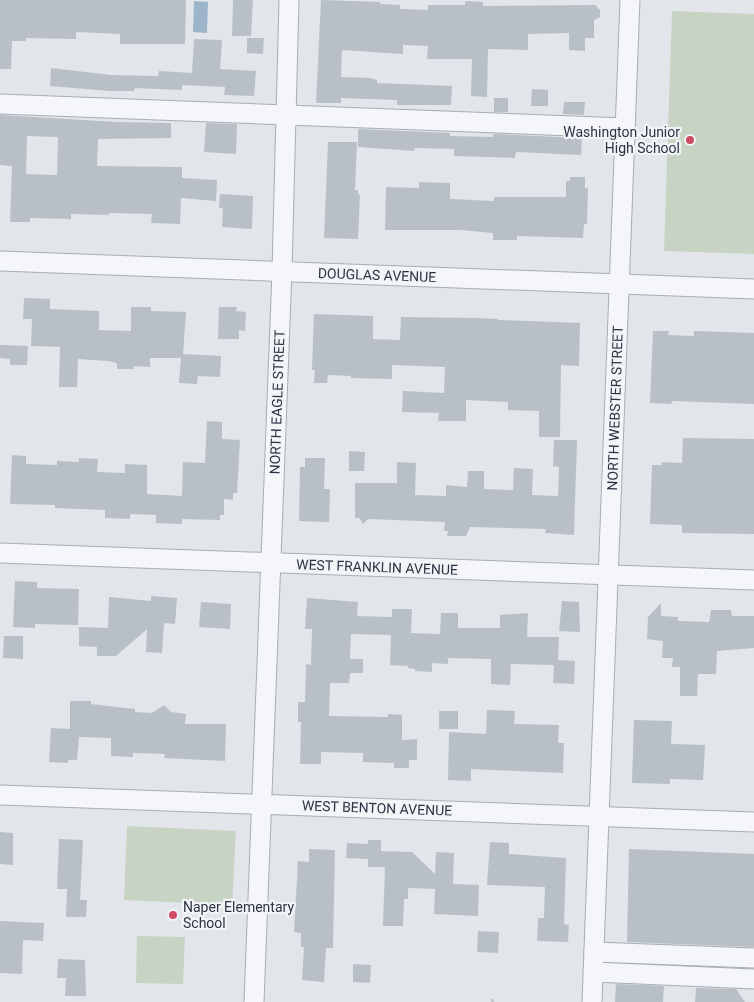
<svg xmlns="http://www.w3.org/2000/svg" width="754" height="1002" font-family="Roboto,sans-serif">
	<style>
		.green { fill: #c8d4c3 }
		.water { fill: #9db5ca }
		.building { fill: #b9bfc7; fill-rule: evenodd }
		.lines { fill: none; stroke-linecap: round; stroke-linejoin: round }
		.minor-casing { stroke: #a7adb4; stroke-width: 21 }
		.path { stroke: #c0c4c9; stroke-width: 3; stroke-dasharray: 4 4; stroke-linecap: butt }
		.minor { stroke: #f5f6f9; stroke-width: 19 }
		.poi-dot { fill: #ce4962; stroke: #f2f4f8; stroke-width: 2 }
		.labels { text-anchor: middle; stroke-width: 4.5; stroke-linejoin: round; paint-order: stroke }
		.poi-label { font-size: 14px; fill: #2a3442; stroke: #f2f4f8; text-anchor: end }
		.street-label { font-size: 14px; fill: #2a3442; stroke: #f2f4f8 }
	</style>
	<rect width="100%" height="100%" fill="#e2e6ea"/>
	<!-- green -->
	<g class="green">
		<polygon points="672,11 754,14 754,254 664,251"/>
		<polygon points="127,826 236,831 232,905 124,900"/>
		<polygon points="137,936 185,937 183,984 136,983"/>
	</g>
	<!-- water -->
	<polygon class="water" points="194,1 208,2 207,33 193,32"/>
	<!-- building -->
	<g class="building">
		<polygon points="0,0 186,0 185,44 120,44 120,34 76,32 76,39 26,38 26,41 12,41 11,69 0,69"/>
		<polygon points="233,0 253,0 251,36 232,36"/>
		<polygon points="321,0 380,2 380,4 400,5 400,9 428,10 428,5 465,5 465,1 483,2 483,6 595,5 600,10 600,17 594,20 594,38 585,38 585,51 569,50 569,33 528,34 528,50 488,49 487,97 471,96 472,59 427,59 428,46 403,45 403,54 342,50 341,77 371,78 377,80 377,83 452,86 451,105 397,105 397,100 341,98 341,103 316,103"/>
		<polygon points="247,38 264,38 263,54 247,53"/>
		<polygon points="194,39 222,40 220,69 256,71 254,96 224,95 225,87 182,85 182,90 135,88 134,91 110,91 50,86 51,68 111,75 158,76 159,71 192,73"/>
		<polygon points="532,89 548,90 548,106 531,106"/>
		<rect x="494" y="98" width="14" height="14"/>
		<polygon points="564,102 585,102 584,115 563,114"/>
		<path d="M0,115L117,122L171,123V138L98,139L97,166L182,167V178L217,180L216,201L181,198L180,224L151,223L152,214L109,213V215L71,214V219L30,218V222H10L12,166L0,165ZM27,136L58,137L57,175L26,174Z"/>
		<polygon points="206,123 237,124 236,154 204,152"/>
		<polygon points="358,129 450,133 450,136 493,137 493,134 582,138 581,155 516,152 515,158 454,156 454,149 415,148 414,151 358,147"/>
		<polygon points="328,142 357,142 355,190 358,190 358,194 360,195 358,239 324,238"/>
		<polygon points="570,177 585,177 585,188 588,188 587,224 584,224 583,238 517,236 517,240 493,240 493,233 460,230 385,230 386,187 419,188 419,182 450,183 450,199 494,201 494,197 566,197 566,181 570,181"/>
		<polygon points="220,194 253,196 252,229 222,227 223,208 219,208"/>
		<polygon points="24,298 50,299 50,309 99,311 99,330 131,331 131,307 151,307 151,311 186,312 183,354 221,356 220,377 198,376 197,384 179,383 181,358 150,358 150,367 134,366 134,369 117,369 117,363 108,361 78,359 77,387 59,387 60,347 31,346 32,319 23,319"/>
		<polygon points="219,307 237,307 236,311 246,312 245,331 239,330 239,339 218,339"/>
		<polygon points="314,314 373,316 373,339 400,340 401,317 477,318 498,319 498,320 580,323 579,366 561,365 560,437 539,437 539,411 508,410 508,402 466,400 466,421 438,421 439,413 402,412 403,391 444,393 445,367 392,365 392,379 351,378 351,376 328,375 327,383 314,383 315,370 312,370"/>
		<polygon points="653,331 669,331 668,335 694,336 694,331 754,333 754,404 672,401 671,404 650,403"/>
		<polygon points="0,345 28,346 27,365 10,365 10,359 0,358"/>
		<polygon points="207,421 222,422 222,439 240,440 237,493 233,493 233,500 224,499 224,515 220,515 220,520 182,519 182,524 156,523 156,515 130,514 130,519 105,518 105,510 55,508 55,505 10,504 12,455 26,456 26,464 57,465 57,461 79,462 79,458 98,459 97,472 125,473 125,464 147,465 147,494 182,496 183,462 205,463"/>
		<polygon points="683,438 754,439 754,534 682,533 682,525 650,524 652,465 662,465 662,462 682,463"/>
		<polygon points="554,440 577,440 574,535 545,533 546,529 470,527 466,536 447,536 448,531 444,531 445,522 368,519 363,524 359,518 355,518 355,483 397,483 397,462 416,463 415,495 446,496 446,485 467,487 468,471 484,471 484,489 513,490 514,468 533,469 532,495 558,496 559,467 553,466"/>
		<polygon points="349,451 365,452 364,471 349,471"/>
		<polygon points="305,458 325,458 324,489 330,489 329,522 299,521 300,467 305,467"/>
		<polygon points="15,581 37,582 37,588 79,589 78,625 35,624 35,628 13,627"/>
		<polygon points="151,596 177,598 175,624 164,623 162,653 146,652 147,629 116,656 97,656 97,647 79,646 79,627 108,628 109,597 151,601"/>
		<polygon points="307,598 358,602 357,616 392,617 392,609 412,609 411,633 440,634 441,613 458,613 458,628 500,628 500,615 528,613 527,637 559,637 558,660 575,661 574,684 553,683 554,665 511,664 510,685 491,684 491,659 448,658 448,664 432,663 432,672 415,671 415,669 408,668 408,666 390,665 391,635 351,634 350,659 363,659 363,673 350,673 349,683 330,683 329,716 388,717 388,714 402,715 402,740 417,739 417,760 409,760 409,768 394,768 394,763 363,762 363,753 321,752 321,764 300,764 301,722 298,722 298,702 305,702 306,664 311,665 312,629 305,629"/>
		<polygon points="562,601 579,602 580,632 559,631"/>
		<polygon points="201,602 231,604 230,629 199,627"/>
		<polygon points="661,603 661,616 678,617 678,621 709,622 711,610 731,610 732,616 754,616 754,648 717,651 716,674 698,674 697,696 680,696 680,667 672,667 673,658 662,658 663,641 647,639 648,617"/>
		<polygon points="4,636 23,636 23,659 3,658"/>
		<polygon points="70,701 91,701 91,704 135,709 135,712 152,713 164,705 171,712 186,714 185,724 226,724 225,761 164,758 165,754 133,753 133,757 111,756 111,738 79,737 77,760 68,760 68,763 49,762 51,728 70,729"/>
		<polygon points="487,710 515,711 514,724 559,725 558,743 564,743 563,773 471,769 471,781 448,780 449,732 486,734"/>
		<rect x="439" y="711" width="19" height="18"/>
		<polygon points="634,720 672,721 671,744 705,745 703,780 670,779 670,784 632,783"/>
		<polygon points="0,832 13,833 13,865 0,864"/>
		<polygon points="59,839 83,840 80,900 87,900 86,917 66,917 67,889 57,889"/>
		<polygon points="368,840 381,840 381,851 412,852 435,874 436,852 454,853 453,884 479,885 478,916 434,914 435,889 408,888 408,899 404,899 403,926 383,926 385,867 368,867 368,859 346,858 347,843 368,844"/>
		<polygon points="490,842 509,843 509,854 566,858 564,924 569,925 568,942 537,941 538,918 544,918 545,887 487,885"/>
		<polygon points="309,849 335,850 333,948 326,948 324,982 302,980 304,947 301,947 301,933 294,932 298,861 309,862"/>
		<polygon points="629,849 754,854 754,947 627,942"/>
		<polygon points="0,921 44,923 43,941 23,940 22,974 0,973"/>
		<polygon points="478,931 499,932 498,953 477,952"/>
		<polygon points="58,959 85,960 86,996 65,996 66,978 57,978"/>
		<polygon points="353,964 371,965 370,983 353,982"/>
		<polygon points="616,984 664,986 663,1002 615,1002"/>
		<polygon points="696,988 736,989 745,1002 695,1002"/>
	</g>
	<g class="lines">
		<defs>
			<g id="minor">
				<polyline points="0,104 625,128"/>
				<polyline points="0,261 754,289"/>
				<polyline points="0,553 754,580"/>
				<polyline points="0,795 754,822"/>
				<polyline points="594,952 754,958"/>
				<polyline points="593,972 754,979"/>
				<polyline points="254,1002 282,271 289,0"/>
				<polyline points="592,1002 630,0"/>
			</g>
		</defs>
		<!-- minor casing -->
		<use href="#minor" class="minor-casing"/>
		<!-- path -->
		<polyline class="path" points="492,999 493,1002"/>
		<!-- minor -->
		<use href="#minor" class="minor"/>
	</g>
	<!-- markers -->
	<g class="poi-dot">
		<circle cx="690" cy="140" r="5"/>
		<circle cx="173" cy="915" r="5"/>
	</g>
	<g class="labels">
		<!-- poi labels -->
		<g class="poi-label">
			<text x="680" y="137">Washington Junior<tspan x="680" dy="16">High School</tspan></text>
			<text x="183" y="912" text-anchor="start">Naper Elementary<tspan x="183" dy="16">School</tspan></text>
		</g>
		<!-- street labels -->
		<g class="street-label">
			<text transform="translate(377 275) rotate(2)" y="5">DOUGLAS AVENUE</text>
			<text transform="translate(277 402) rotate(-88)" y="5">NORTH EAGLE STREET</text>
			<text transform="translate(615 408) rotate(-88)" y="5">NORTH WEBSTER STREET</text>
			<text transform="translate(377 567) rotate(2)" y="5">WEST FRANKLIN AVENUE</text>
			<text transform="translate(377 808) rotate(2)" y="5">WEST BENTON AVENUE</text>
		</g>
	</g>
</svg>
